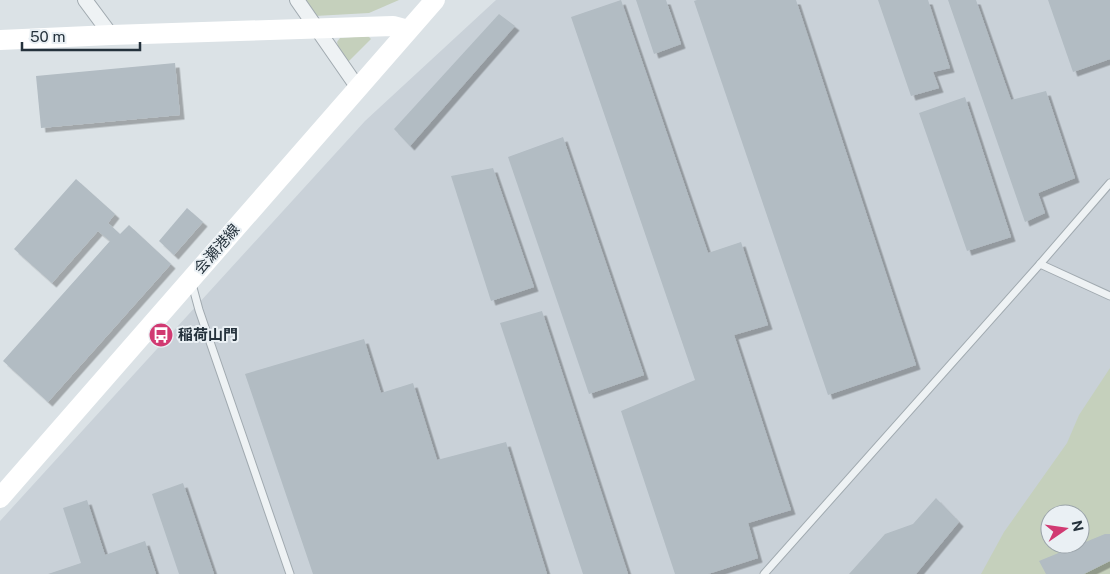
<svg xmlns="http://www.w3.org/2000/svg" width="1110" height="574" font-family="'Public Sans','Noto Sans JP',sans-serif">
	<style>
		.built { fill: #c9d1d8; fill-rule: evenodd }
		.green { fill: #c5d0bc; fill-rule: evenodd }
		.building { fill: #b2bcc3; filter: url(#shadow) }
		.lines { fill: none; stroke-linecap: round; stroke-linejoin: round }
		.lane-casing { stroke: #a1aab0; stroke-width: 9 }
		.street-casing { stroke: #a1aab0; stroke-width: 16 }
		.lane { stroke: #eef2f4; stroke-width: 7 }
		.street { stroke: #eef2f4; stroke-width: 14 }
		.secondary { stroke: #fff; stroke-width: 20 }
		.labels { text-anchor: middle; stroke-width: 4; stroke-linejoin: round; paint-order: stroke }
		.street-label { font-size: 15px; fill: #25323c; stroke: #eaf0f4 }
		.poi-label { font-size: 15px; font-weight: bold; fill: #25323c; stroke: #eaf0f4; text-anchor: start }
	</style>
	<defs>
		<filter id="shadow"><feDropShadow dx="4.5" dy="4.5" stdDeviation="0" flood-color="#0004"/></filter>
	</defs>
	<rect width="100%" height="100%" fill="#dbe2e6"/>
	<!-- built -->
	<path class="built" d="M496,0H1110V574H0V521L365,121ZM1050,514H1080V544H1050Z"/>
	<!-- green -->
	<g class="green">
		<polygon points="305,0 399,0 369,13 315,16"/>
		<polygon points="368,36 371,39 348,62 338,46 337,42 340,38"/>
		<path d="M1110,368V574H981L1004,532L1067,443L1079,415ZM1050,514H1080V544H1050Z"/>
	</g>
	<!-- building -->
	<g class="building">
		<polygon points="621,0 708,253 741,242 768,325 734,335 791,510 748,523 758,558 708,574 675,574 621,411 695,380 571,17"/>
		<polygon points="636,0 666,0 681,44 654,54"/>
		<polygon points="697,0 796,0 916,365 828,395 694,1"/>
		<polygon points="878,0 928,0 950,68 933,72 939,88 911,96"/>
		<polygon points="948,0 976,0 1011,100 1046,91 1075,178 1038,193 1045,213 1025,222"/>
		<polygon points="1048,0 1110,0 1110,59 1073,72"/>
		<polygon points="499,14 515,26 410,146 394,129"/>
		<polygon points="175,63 180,115 41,128 36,76"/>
		<polygon points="965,97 1011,237 967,251 919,113"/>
		<polygon points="563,137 644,375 589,394 508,157"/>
		<polygon points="493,168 534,287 491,301 451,176"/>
		<polygon points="76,179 115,214 108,223 120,234 129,225 171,264 48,402 3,361 110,241 98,231 52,283 14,249"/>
		<polygon points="187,208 203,222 174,255 159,241"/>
		<polygon points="542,311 628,574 583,574 500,323"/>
		<polygon points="364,339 381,393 413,383 437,460 506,442 547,574 313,574 245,374"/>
		<polygon points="183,483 214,574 179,574 152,494"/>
		<polygon points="936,498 959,522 916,574 849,574 885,534 913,524"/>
		<polygon points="87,500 105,555 145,541 156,574 48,574 81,563 63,508"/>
		<polygon points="1105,534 1110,534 1110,561 1084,574 1046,574 1039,561"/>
	</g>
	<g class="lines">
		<defs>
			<g id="lane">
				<polyline points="1040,264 1110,296"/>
				<polyline points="192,284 199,310 290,574"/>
				<polyline points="764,574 1040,264 1110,183"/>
			</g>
			<g id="street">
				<polyline points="85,0 111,35"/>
				<polyline points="297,0 358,88"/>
			</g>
		</defs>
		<!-- lane casing -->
		<use href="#lane" class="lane-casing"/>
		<!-- street casing -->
		<use href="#street" class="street-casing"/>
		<!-- lane -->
		<use href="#lane" class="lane"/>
		<!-- street -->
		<use href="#street" class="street"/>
		<!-- secondary -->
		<g class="secondary">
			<polyline points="0,40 111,35 393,26 408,30"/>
			<polyline points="0,498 435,0"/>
		</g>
	</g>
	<!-- icons -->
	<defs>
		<symbol id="bus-disc" viewBox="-11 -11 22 22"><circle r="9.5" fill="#d13a72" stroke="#eaf0f4"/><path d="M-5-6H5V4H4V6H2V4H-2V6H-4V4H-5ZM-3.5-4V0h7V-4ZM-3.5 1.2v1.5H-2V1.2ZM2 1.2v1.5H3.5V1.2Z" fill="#fff"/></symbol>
	</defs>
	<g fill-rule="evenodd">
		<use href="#bus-disc" x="147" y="321" width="28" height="28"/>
	</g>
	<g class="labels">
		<!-- street labels -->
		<g class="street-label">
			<text transform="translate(217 249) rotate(-49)" y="5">会瀬港線</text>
		</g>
		<!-- poi labels -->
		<g class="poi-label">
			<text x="178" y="340">稲荷山門</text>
		</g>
	</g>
	<!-- north arrow -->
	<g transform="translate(1065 529) rotate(77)"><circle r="24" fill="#eaf0f4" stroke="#9ba4aa"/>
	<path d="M0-4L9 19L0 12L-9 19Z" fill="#d13a72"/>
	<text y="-8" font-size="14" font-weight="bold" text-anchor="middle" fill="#25323c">N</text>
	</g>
	<!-- scale -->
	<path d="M22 42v8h118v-8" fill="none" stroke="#25323c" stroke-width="2.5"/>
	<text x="30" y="42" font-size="15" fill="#25323c" stroke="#eaf0f4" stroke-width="4" paint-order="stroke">50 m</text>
</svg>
